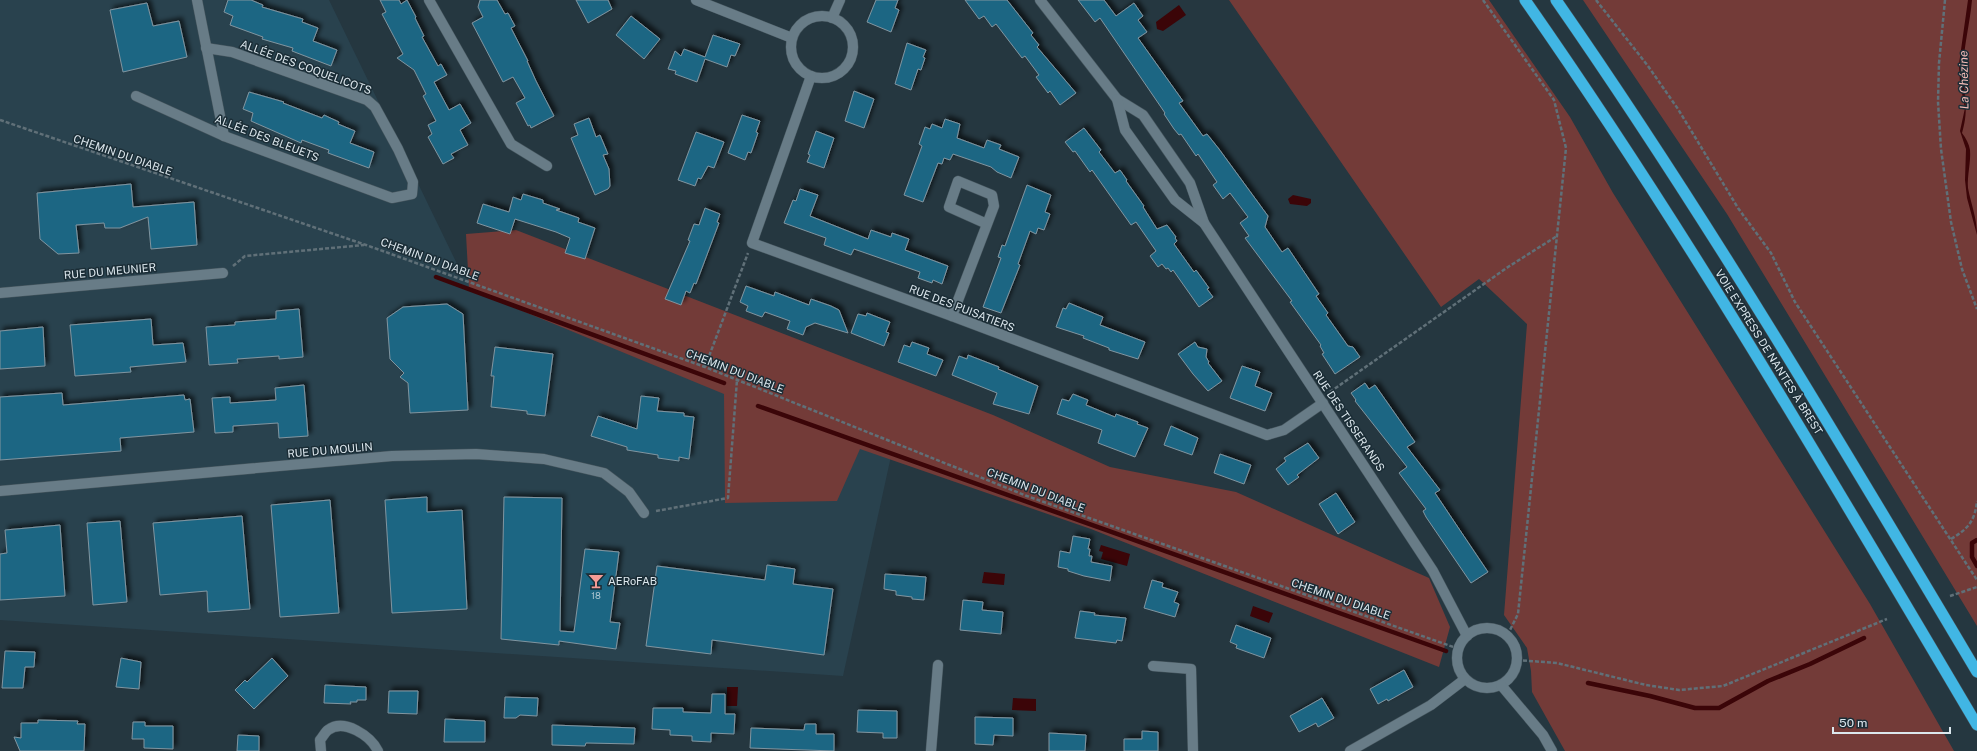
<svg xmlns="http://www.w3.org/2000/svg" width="1977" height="751" font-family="'Public Sans',sans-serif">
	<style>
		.built { fill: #29424e }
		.green { fill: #733b38 }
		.water { fill: #3b0508 }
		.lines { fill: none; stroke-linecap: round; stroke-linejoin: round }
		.stream { stroke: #3b0508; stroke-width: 4.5 }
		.building { fill: #1f6683; stroke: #8095a0; filter: url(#shadow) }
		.minor-casing { stroke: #46565e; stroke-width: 11 }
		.trunk-casing { stroke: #46565e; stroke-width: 12 }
		.path { stroke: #607078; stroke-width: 2.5; stroke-dasharray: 4 2; stroke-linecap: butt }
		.minor { stroke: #687c87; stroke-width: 10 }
		.trunk { stroke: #41b6e4; stroke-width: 11 }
		.labels { text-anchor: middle; stroke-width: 3; stroke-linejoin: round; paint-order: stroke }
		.number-label { font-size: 9px; fill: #adc7d2 }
		.street-label { font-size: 11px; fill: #dce7ed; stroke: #1b2d36 }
		.poi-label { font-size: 11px; fill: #dce7ed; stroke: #1b2d36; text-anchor: start }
		.water-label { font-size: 12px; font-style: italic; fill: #f5bcb7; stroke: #1b2d36 }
	</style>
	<defs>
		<filter id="shadow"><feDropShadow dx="3.5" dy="-3.5" stdDeviation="2" flood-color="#0009"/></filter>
	</defs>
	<rect width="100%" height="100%" fill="#253740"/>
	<!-- built -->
	<polygon class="built" points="0,0 329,0 459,268 490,298 893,447 843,676 0,620"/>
	<!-- green -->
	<g class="green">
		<polygon points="1229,0 1489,0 1570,117 1613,193 1870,604 1954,751 1565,751 1532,692 1531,671 1527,648 1504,615 1527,324 1479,279 1441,307"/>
		<polygon points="1583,0 1977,0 1977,626 1727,214"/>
		<polygon points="516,230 993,415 1110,467 1236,492 1429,578 1450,627 1439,667 1091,529 860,449 837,501 725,503 724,394 469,289 466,234"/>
	</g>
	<!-- water -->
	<g class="water">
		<path d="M1968,0H1972C1970,23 1964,45 1963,68C1963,94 1970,107 1962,133C1966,138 1969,144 1970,150C1971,163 1967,175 1968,188C1971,204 1977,218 1977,235L1967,198L1965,180L1966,149L1960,131L1965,108L1960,83L1959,64Z"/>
		<polygon points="1179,5 1186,15 1163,31 1157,29 1156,22"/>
		<polygon points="1293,195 1311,199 1311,203 1307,206 1290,204 1288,199"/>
		<polygon points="1101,545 1130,554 1127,566 1101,559 1103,552 1099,551"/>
		<polygon points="984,572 1005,574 1004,585 982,583"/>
		<polygon points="1253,606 1273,613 1269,623 1250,616"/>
		<polygon points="727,687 738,687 737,706 727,706"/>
		<polygon points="1013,698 1036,699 1036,711 1012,710"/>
	</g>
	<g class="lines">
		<!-- stream -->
		<g class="stream">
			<polyline points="436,277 724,383"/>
			<polyline points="758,406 1446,651"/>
			<polyline points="1977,540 1972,543 1972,557 1977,566"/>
			<polyline points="1588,683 1650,696 1695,708 1719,708 1768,681 1810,664 1864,638"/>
		</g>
	</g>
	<!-- building -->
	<g class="building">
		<polygon points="228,0 251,0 263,5 262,7 303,19 302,22 318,28 313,41 337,50 331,66 292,51 293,48 262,39 263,37 230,25 233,16 224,12"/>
		<polygon points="380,0 399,0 401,4 407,0 416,17 415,18 424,36 422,37 438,66 441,64 447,75 434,82 449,110 460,104 471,123 460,130 468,145 451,154 454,158 443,164 428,137 432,134 428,125 436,121 423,96 426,94 414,70 397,58 403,54 382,14 386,12"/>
		<polygon points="480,0 497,0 505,14 508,13 515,26 511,28 528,61 527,61 536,81 554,116 531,128 530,125 528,126 516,103 525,98 513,77 503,82 472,23 483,17 478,7"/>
		<polygon points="576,0 608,0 612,9 588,23"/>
		<polygon points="876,0 898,0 895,8 899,10 891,32 867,22"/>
		<polygon points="965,0 1007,0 1033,33 1031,35 1039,45 1037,47 1076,93 1060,105 1050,91 1048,93 1036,77 1039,75 1025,56 1022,58 996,24 992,27 984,16 979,19"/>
		<polygon points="1078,0 1104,0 1116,16 1134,3 1143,16 1138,20 1147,32 1138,38 1183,101 1179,103 1203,136 1207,134 1219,149 1268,216 1265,227 1282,252 1288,248 1319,294 1316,296 1328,313 1326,315 1348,346 1353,347 1360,357 1335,374 1322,354 1324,353 1320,346 1321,345 1290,302 1292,301 1245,238 1249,236 1240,223 1248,217 1230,193 1223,199 1213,185 1217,182 1198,154 1196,156 1181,134 1179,135 1174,129 1164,114 1165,113 1100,18 1095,22"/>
		<polygon points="147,3 153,26 179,21 187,57 123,72 110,10"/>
		<polygon points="631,16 660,39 644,59 616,35"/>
		<polygon points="713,35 740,44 735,56 731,55 727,67 705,59 697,82 675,74 676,71 668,69 675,51 681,56 684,49 705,57"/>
		<polygon points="907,43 926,50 923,57 925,58 921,70 918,69 911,90 895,84"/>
		<polygon points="854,91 874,99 864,128 845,121"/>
		<polygon points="249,92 284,102 283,103 322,118 324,115 339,122 338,124 355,131 350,143 374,152 369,168 328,153 329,150 302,140 301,143 251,121 253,113 243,109"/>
		<polygon points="742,115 760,121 756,132 758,133 751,153 748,152 745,160 728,153"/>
		<polygon points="589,118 596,137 600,135 608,154 603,155 609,169 610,186 608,189 595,195 571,138 578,135 574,124"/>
		<polygon points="945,119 960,124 957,138 984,148 987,140 1001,145 999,149 1019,157 1011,178 997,172 991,167 953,154 950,160 944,158 942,164 938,163 923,202 904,195 922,146 919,144 925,127 930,129 932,124 942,128"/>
		<polygon points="1084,128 1101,150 1099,152 1115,173 1120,170 1127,180 1126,181 1144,206 1143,207 1157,229 1167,225 1176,237 1175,238 1177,241 1174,244 1194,272 1196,270 1209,288 1207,289 1213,297 1199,307 1173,270 1171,272 1168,268 1166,269 1162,264 1158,267 1150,256 1156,251 1136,222 1131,225 1092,170 1090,172 1075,151 1073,152 1065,142"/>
		<polygon points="816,131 834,138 824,168 807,162 810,155 808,154"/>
		<polygon points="696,132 724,142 714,168 708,166 701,179 698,178 695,186 678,180"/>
		<polygon points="131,184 133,207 194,202 197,245 151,249 148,217 120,228 105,228 104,223 76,225 79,253 58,254 40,239 37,193"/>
		<polygon points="1027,185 1051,195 1045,212 1050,214 1044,230 1038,228 1036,234 1030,231 1018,264 1020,265 1001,313 983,307 1001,258 998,257 1002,245 1005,246"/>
		<polygon points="800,189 818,195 810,216 868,239 871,230 891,237 892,233 909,239 905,250 948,266 942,284 933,280 932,283 918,278 920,272 854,249 851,255 824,245 826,238 784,223 793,200 796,201"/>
		<polygon points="523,194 543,200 543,203 560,209 556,210 579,218 578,222 595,228 585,259 565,253 570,238 556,232 515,219 510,234 477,223 483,204 509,212 513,197 521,200"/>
		<polygon points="705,208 720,214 717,222 719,223 696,284 694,283 690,293 686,291 681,305 665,299 690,241 688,240 694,224 699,225"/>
		<polygon points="746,286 774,296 775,292 809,305 811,299 831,306 839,310 848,333 815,323 806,327 803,335 787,329 790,321 765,312 762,317 746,311 748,306 740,302"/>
		<polygon points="1069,303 1103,317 1100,325 1145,342 1138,359 1109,350 1109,348 1083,338 1084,336 1056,327 1063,308 1066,309"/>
		<polygon points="447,304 463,314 468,410 410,413 408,383 400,377 404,373 390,359 387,318 403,307"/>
		<polygon points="299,309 303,357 279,359 279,356 237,359 238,363 209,365 206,327 235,325 235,322 276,319 276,311"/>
		<polygon points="867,313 890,322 886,332 889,333 884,346 851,333 858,314 866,316"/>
		<polygon points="151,319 153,345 183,343 186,362 130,367 131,372 75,376 70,325"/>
		<polygon points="43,327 45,366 0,369 0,331"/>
		<polygon points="912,342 929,348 927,354 943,360 936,376 898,362 904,345 910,347"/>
		<polygon points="1195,342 1198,347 1207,349 1206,357 1209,362 1208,363 1222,381 1208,391 1193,374 1178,354"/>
		<polygon points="495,347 553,354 545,416 527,414 527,411 491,407 494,376 491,376"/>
		<polygon points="968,355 999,367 998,369 1038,386 1029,414 993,404 997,393 952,375 959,356 967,359"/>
		<polygon points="1242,366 1260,372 1255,386 1272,393 1265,411 1230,398"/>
		<polygon points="1365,383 1369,389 1375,385 1415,442 1407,447 1440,490 1435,493 1488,572 1471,583 1426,517 1423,511 1426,509 1399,473 1407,467 1355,401 1356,400 1351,393"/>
		<polygon points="304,385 308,436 279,438 278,423 233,426 233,432 215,433 212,398 230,397 230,403 276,400 275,388"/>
		<polygon points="62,393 63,405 184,395 185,400 190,399 194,432 120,438 121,451 0,460 0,397"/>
		<polygon points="1073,394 1088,400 1086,405 1115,417 1116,414 1138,422 1137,424 1148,428 1135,457 1098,443 1102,430 1057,414 1062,399 1069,401"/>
		<polygon points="641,396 659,398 657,411 684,413 684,416 694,417 689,459 679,457 679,461 658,458 658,455 627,450 627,447 591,436 598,416 637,429"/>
		<polygon points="1171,426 1198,438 1192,455 1164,445"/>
		<polygon points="1308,443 1319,458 1297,475 1299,477 1288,485 1276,469 1286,461 1284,458"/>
		<polygon points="1220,454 1251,465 1244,484 1214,473"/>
		<polygon points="1336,493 1355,522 1338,534 1319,504"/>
		<polygon points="427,497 427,512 462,510 467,609 392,613 385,500"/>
		<polygon points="504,497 562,498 560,631 574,632 585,549 619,552 610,622 620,623 616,649 559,641 559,645 501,639"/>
		<polygon points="330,500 339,613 280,617 271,505"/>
		<polygon points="242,516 250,609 208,612 207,591 160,595 153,523"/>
		<polygon points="120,521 127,602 93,605 87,523"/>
		<polygon points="60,525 65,596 0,600 0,554 7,553 5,530"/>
		<polygon points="1073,536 1090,539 1088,549 1090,549 1089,556 1092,556 1091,562 1112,566 1110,581 1084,576 1068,571 1068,569 1058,567 1060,551 1070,553"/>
		<polygon points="767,565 795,569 793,584 833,589 824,655 712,640 711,654 646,646 657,566 765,580"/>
		<polygon points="885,574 926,577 924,600 912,599 912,597 896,595 896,591 884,589"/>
		<polygon points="1152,580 1163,583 1162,587 1178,592 1174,602 1179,604 1175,617 1144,608"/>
		<polygon points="963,600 983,602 982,610 1003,612 1001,634 960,630"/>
		<polygon points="1080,611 1095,613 1094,615 1126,618 1122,641 1117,640 1116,643 1075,638"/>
		<polygon points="1236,625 1271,638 1264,658 1236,648 1237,645 1230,642"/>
		<polygon points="5,651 35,652 34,667 25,667 23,688 2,688"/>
		<polygon points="121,658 141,662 139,689 116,687"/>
		<polygon points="272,658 288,676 254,709 235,690 245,680 247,682"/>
		<polygon points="1404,670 1413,687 1388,701 1387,699 1378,704 1370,689"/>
		<polygon points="325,685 366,687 366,700 357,700 357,702 350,702 351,704 324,703"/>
		<polygon points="389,691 418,691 417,714 388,713"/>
		<polygon points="712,694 725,694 725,714 735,714 734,734 711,733 711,742 692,741 692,736 670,735 670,730 652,729 653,708 683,708 683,712 711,713"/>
		<polygon points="505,697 538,698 537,716 520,715 516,718 504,718"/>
		<polygon points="1322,698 1334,718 1318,727 1316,723 1299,732 1290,716"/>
		<polygon points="858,710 897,711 897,738 883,738 883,733 857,732"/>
		<polygon points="975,717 1013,718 1013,736 994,735 993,745 975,744"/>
		<polygon points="445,719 485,721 485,742 444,742"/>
		<polygon points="38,720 78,721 77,724 85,724 84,751 20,751 14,737 21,738 21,723 38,723"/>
		<polygon points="133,722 145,722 145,726 173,726 173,749 144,748 144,739 132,739"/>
		<polygon points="805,724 816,724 816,734 834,734 834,751 750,748 751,728 804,730"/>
		<polygon points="552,725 635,728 634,744 586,743 585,746 552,745"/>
		<polygon points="1142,731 1158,732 1158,751 1124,751 1124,739 1142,739"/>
		<polygon points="1049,733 1086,735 1085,751 1049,751"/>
		<polygon points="238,735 259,736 259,751 237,751"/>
	</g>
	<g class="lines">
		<defs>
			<g id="minor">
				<polyline points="197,0 224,136"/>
				<polyline points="429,0 511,144 547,166"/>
				<polyline points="696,0 792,38"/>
				<polyline points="1040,0 1117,99 1143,115 1190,183 1204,223 1433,571 1467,636"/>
				<circle cx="822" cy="47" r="31"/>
				<polyline points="832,18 840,0"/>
				<polyline points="811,76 752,243 952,316 1267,435 1284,430 1323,403"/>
				<polyline points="136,96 224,136 392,198 412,194 413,182 398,149 375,107 367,100 232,52 206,48"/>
				<polyline points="1117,99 1125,130 1175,200 1204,223"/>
				<polyline points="0,293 223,273"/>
				<polyline points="952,316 994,206 992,195 958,181 949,207 987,224"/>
				<polyline points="0,491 392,456 476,454 544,459 604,473 629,492 644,513"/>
				<circle cx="1487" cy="658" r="30"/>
				<polyline points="1153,666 1191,669 1193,751"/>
				<polyline points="1501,685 1543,735 1552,751"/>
				<path d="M321,751L320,740C323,737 325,732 328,730C344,718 371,736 378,751"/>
				<polyline points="931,751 938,665"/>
				<polyline points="1350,751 1431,705 1465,679"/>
			</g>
			<g id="trunk">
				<path d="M1525,0C1688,233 1832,480 1977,725"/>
				<path d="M1556,0C1707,217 1842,445 1977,672"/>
			</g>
		</defs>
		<!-- minor casing -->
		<use href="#minor" class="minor-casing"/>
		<!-- trunk casing -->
		<use href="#trunk" class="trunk-casing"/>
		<!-- path -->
		<g class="path">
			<polyline points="1483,0 1554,100 1566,148 1518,614 1507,636"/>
			<polyline points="1596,0 1648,66 1678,109 1738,208 1771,253 1795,302 1977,580"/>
			<polyline points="1945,0 1939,63 1938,102 1941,149 1951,222 1962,269 1977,309"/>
			<polyline points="0,120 366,245 705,367 1027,496 1459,649"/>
			<polyline points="233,266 245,256 364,245"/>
			<polyline points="705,367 748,253"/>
			<polyline points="1330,392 1508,267 1557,236"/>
			<polyline points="656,511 728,498 737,380"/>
			<path d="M1951,539C1968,529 1975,521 1977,501"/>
			<polyline points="1950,596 1977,587"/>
			<polyline points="1517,660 1557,663 1646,685 1679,690 1723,686 1887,619"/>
		</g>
		<!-- minor -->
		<use href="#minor" class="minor"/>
		<!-- trunk -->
		<use href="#trunk" class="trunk"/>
	</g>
	<!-- icons -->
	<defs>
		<symbol id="bar-bare" viewBox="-9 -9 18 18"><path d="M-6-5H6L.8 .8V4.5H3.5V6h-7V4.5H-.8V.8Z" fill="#f59c96" stroke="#1b2d36" stroke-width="2.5" paint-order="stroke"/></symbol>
	</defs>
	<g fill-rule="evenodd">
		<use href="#bar-bare" x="585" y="570" width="22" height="22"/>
	</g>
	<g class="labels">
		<!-- number labels -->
		<g class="number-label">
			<text x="596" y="599">18</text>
		</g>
		<!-- street labels -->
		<g class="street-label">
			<text transform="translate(306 67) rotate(20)" y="4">ALLÉE DES COQUELICOTS</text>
			<text transform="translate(267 138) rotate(21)" y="4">ALLÉE DES BLEUETS</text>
			<text transform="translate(123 155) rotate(19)" y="4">CHEMIN DU DIABLE</text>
			<text transform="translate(430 259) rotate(20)" y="4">CHEMIN DU DIABLE</text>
			<text transform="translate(110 271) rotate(-5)" y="4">RUE DU MEUNIER</text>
			<text transform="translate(962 308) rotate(21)" y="4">RUE DES PUISATIERS</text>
			<text transform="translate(1769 352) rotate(58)" y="4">VOIE EXPRESS DE NANTES À BREST</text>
			<text transform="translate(735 371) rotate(21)" y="4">CHEMIN DU DIABLE</text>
			<text transform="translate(1349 421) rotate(56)" y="4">RUE DES TISSERANDS</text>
			<text transform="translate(330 450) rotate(-5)" y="4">RUE DU MOULIN</text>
			<text transform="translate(1036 490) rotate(21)" y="4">CHEMIN DU DIABLE</text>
			<text transform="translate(1341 599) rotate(19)" y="4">CHEMIN DU DIABLE</text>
		</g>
		<!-- poi labels -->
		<g class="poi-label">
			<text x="608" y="585">AERoFAB</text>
		</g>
		<!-- water labels -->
		<g class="water-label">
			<text transform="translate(1964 80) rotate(-91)" y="4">La Chézine</text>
		</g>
	</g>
	<!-- scale -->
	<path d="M1833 727v6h117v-6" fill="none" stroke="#dce7ed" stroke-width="2"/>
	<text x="1839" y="727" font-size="12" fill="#dce7ed" stroke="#1b2d36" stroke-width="3" paint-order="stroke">50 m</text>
</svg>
